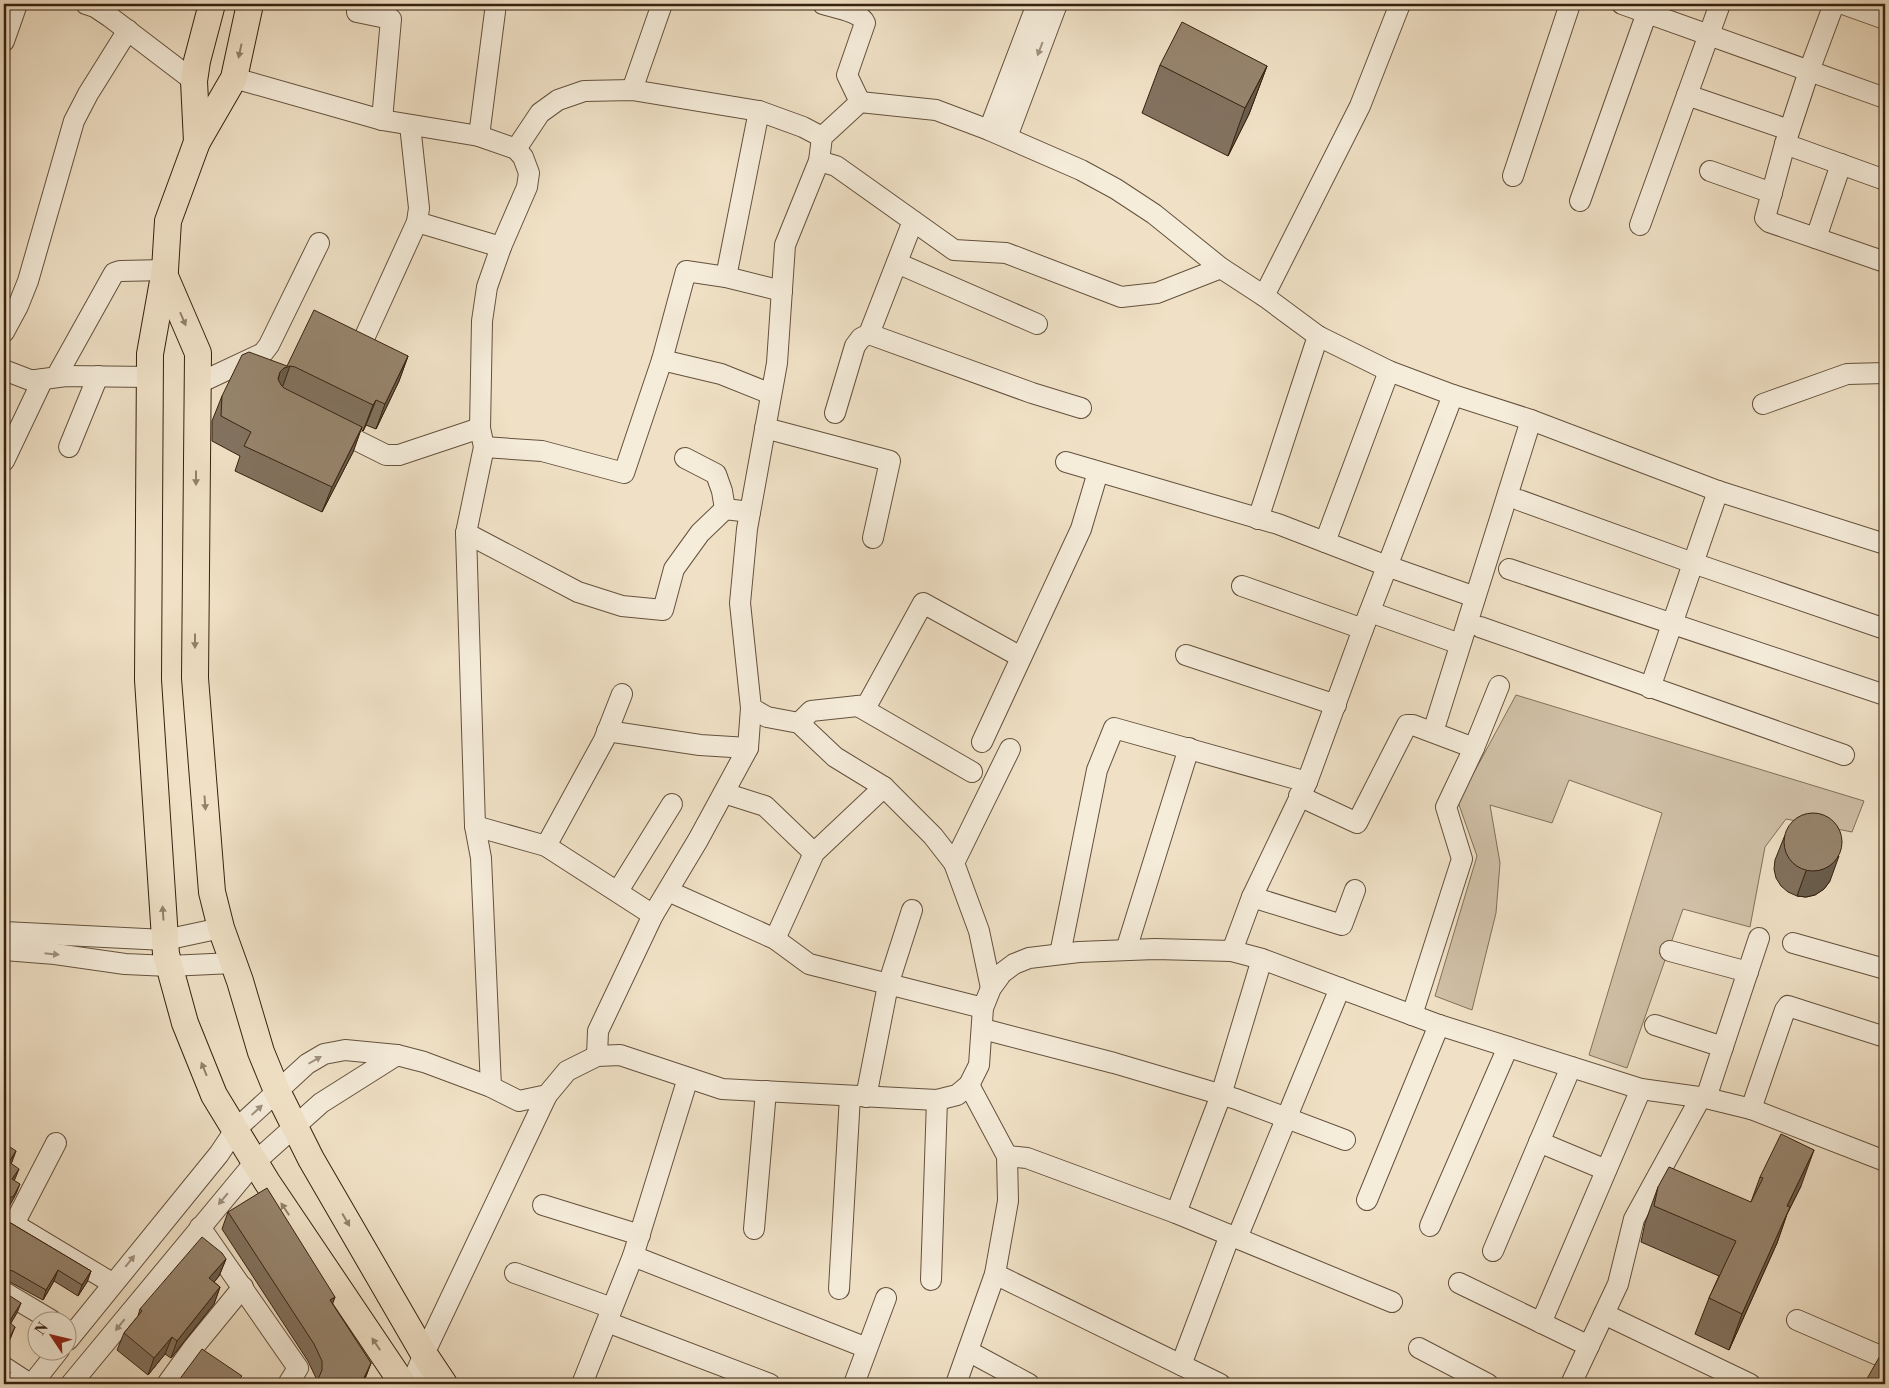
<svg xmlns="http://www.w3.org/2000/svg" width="1889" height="1388" font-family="'Libre Bodoni',serif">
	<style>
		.green { fill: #d0c0a7; stroke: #83705b }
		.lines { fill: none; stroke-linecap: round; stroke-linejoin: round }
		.minor-casing { stroke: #64513d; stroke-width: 22 }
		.major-casing { stroke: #36210f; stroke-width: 28 }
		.minor { stroke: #f5ecda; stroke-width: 20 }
		.major { stroke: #f0e1c6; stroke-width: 26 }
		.wall { fill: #82725f; stroke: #36210f }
		.shaded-wall { fill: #6a5d4d; stroke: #36210f }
		.building { fill: #97856e; stroke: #36210f }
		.oneway { fill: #9f917f }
		.oneway2 { fill: #93816a }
	</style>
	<rect width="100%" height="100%" fill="#f0e1c6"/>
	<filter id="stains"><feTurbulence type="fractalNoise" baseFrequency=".004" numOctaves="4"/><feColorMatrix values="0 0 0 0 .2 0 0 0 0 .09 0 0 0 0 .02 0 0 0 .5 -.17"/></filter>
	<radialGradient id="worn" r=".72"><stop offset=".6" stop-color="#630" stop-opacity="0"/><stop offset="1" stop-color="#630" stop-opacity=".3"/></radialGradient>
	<!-- green -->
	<polygon class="green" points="1516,695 1864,801 1852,832 1786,819 1765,847 1750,927 1683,909 1627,1068 1589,1055 1662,813 1569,780 1552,823 1490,805 1500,863 1496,913 1472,1010 1435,996 1477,856 1458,802"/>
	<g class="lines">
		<defs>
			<g id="minor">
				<polyline points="86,4 95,7 110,17 194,81"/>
				<polyline points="359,4 357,12 391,19 382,120"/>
				<path d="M823,4C835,8 860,11 865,23L847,75L860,102"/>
				<polyline points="1622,4 1885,98"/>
				<polyline points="1834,4 1809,71 1785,144 1765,218 1769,222 1885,262"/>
				<polyline points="1843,4 1885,19"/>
				<polyline points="4,41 17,4"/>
				<polyline points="234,78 382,120 479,136 516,149 523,157 529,173 527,187 501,247 487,287 482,321 480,428 484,447 466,533 475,826 481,858 491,1087"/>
				<polyline points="632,90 662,4"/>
				<polyline points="1687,95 1789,130"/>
				<polyline points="989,130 1037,4"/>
				<polyline points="479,136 496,4"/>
				<polyline points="1007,137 1057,4"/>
				<polyline points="1785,144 1885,180"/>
				<polyline points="516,149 540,113 558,100 584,91 632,90 759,111 803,127 822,137"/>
				<polyline points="819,161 836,166 954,250 1006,253 1121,297 1157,293 1221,268"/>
				<polyline points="1710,171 1772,193"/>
				<polyline points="1513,176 1570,4"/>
				<polyline points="1580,201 1650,4"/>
				<polyline points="417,222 501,247"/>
				<polyline points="1640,225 1720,4"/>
				<polyline points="1816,238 1841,164"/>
				<polyline points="897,263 1037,324"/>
				<polyline points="726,277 759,111"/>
				<polyline points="1264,296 1360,106 1400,4"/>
				<polyline points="4,332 18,306 28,281 74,121 88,94 128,30"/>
				<polyline points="869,334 1032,393 1081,408"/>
				<polyline points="361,345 417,222 419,208 410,125"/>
				<polyline points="662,360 721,374 771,394"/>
				<polyline points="4,370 30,380 36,380 66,376 150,377"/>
				<polyline points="56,377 114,273 120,271 165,270"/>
				<polyline points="197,384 263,353 269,345 319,243"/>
				<polyline points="1763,404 1847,374 1885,373"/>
				<polyline points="835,413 855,346 861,338 869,334 913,221"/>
				<polyline points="332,428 386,455 399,455 480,428"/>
				<polyline points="765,428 890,461 873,538"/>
				<polyline points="69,447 98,376"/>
				<polyline points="484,447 542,451 624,473 662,360 686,271 726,277 782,291"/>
				<polyline points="685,458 716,474 722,491 725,509"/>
				<polyline points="4,461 43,379"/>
				<polyline points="1066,462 1278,524 1387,566 1475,597"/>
				<polyline points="1519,500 1693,563 1885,629"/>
				<polyline points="1258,519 1318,336"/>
				<polyline points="466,533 578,592 622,606 663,610 674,569 700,533 725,509 750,512"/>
				<polyline points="1325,542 1389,371"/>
				<polyline points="1509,569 1885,695"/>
				<polyline points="1242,586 1363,629"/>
				<polyline points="1370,612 1460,644"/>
				<polyline points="1480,627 1844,755"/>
				<polyline points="1186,655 1336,705"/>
				<polyline points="1650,688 1718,491"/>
				<polyline points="858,706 972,772"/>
				<polyline points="799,723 811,711 867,705 923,603 1021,657"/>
				<polyline points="607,731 700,745 748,748"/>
				<polyline points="1433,732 1531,420"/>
				<polyline points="982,742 1081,529 1098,472"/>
				<polyline points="724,793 765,806 814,853"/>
				<polyline points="1299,796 1357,823 1407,725 1413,725 1474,748"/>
				<polyline points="475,826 546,846 653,915"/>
				<polyline points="546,846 604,740 622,694"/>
				<polyline points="954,863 1010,749"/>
				<polyline points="618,891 672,804"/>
				<polyline points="668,891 775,939 809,964 983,1008"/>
				<polyline points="1252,897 1342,925 1355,890"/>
				<polyline points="4,932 165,940 221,928"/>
				<polyline points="775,939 814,853 884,787"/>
				<polyline points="1793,943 1885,969"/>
				<polyline points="4,950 55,954 125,964 169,966 233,963"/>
				<polyline points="1126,950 1189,748"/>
				<polyline points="1232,951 1252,897 1307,782 1363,629 1453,395"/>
				<polyline points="1670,951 1748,972"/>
				<polyline points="1060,954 1097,770 1114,728 1307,782"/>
				<polyline points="991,988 979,931 954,863 933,836 884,787 835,757 799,723 767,717 751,708 740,603 747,529 777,363 785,245 819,161 822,137 860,102 936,110 989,130 1081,170 1116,189 1154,214 1221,268 1264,296 1318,336 1389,371 1453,395 1531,420 1718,491 1885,544"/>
				<polyline points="1412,1015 1462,859 1446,807 1474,748 1499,686"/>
				<polyline points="1655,1025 1723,1047"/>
				<polyline points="983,1029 1114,1063 1236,1099 1345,1140"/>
				<polyline points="597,1056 598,1031 653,915 698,840 748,748 751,708"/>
				<polyline points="866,1097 888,985 912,910"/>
				<polyline points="1706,1098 1759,938"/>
				<polyline points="1751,1109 1785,1010 1788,1006 1885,1037"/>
				<polyline points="1539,1142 1606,1170"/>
				<polyline points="1007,1156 1027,1158 1176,1213 1392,1302"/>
				<polyline points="1367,1200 1439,1025"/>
				<polyline points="543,1205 640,1235"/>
				<polyline points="1176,1213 1221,1095 1262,959"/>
				<polyline points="4,1218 112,1283"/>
				<polyline points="14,1224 56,1143"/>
				<polyline points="1430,1226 1508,1047"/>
				<polyline points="200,1227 298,1368 288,1384"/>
				<polyline points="754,1229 766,1091"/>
				<polyline points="1237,1238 1340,988"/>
				<polyline points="1493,1251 1571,1067"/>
				<polyline points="633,1256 867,1348"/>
				<polyline points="515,1273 612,1308"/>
				<polyline points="995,1274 1220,1384"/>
				<polyline points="931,1280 937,1100"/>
				<polyline points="1459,1283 1589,1346"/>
				<polyline points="839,1289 850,1096"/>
				<polyline points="4,1292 51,1320"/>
				<polyline points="1604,1314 1750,1384"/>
				<polyline points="1797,1320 1885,1358"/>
				<polyline points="607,1322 770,1384"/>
				<polyline points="1541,1323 1641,1089"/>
				<polyline points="68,1340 219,1154 235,1130 307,1064 324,1054 345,1050 397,1055 424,1062 491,1087 519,1101 547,1095 567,1071 597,1056 620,1055 722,1089 937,1100 957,1095 969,1085 979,1065 983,1008 991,988 1002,973 1014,964 1029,958 1079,952 1155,949 1232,951 1262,959 1439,1025 1641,1089 1706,1098 1751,1109 1885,1161"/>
				<polyline points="1419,1348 1488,1384"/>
				<polyline points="968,1351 1029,1384"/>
				<polyline points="1181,1365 1230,1235"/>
				<polyline points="4,1367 30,1384"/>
				<polyline points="32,1384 59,1350"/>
				<polyline points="71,1384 255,1162 321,1103 397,1055"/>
				<polyline points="167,1384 193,1348 243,1287"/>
				<polyline points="411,1384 424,1354 547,1095"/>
				<polyline points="582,1384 633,1256 688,1078"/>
				<polyline points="854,1384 886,1298"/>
				<polyline points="956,1384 995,1274 1008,1201 1007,1156 969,1085"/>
				<polyline points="1571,1384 1618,1284 1634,1219 1701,1097"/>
			</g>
			<g id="major">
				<polyline points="250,4 234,78 197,142 168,221 165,270 150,354 148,680 166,954 185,1023 214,1095 267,1182 403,1384"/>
				<polyline points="197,142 194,81 197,61 212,4"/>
				<polyline points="164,274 198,353 195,678 212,892 221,928 240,981 261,1052 277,1091 311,1159 424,1354 444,1384"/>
			</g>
		</defs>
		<!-- minor casing -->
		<use href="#minor" class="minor-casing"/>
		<!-- major casing -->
		<use href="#major" class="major-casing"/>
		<!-- minor -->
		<use href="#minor" class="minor"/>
		<!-- major -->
		<use href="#major" class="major"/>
	</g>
	<!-- wall -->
	<g class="wall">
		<polygon points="1160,65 1267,66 1249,114 1228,156 1142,113"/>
		<polygon points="408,356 399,381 376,429 366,425 363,431 361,429 353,452 322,512 235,471 240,456 212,441 212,421 222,396 287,366"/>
		<polygon points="1785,835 1830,881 1824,889 1815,895 1806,897 1797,896 1788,892 1781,886 1776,878 1774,869 1775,860"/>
		<polygon points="1760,1177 1801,1186 1787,1214 1777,1243 1729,1350 1695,1334 1709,1298 1719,1276 1641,1242 1645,1223 1658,1187 1751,1202"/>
		<polygon points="228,1212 335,1297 332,1304 371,1363 363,1384 316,1384 316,1378 308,1361 222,1229"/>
		<polygon points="4,1219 91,1271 87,1282 78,1296 54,1281 43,1300 10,1282 5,1280"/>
		<polygon points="226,1259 219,1276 214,1282 220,1287 214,1304 171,1358 165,1354 148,1375 117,1350 124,1333 138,1316 140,1309"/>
	</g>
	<!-- shaded-wall -->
	<g class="shaded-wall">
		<polygon points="1267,66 1249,114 1228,156 1245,108"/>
		<polygon points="408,356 399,381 376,429 385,404"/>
		<polygon points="290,366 281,391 275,393 280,372 284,368"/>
		<polygon points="376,400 366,425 363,431 373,405"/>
		<polygon points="362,427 353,452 322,512 332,487"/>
		<polygon points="1839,856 1830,881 1824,889 1815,895 1806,897 1797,896 1806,871"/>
		<polygon points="1814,1150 1801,1186 1787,1214 1777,1243 1729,1350 1742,1314 1787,1206"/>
		<polygon points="16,1151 12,1162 5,1173 9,1162"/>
		<polygon points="19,1169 15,1179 8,1190 12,1179"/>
		<polygon points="20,1184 16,1194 9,1207 4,1207 4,1197"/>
		<polygon points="226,1259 219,1276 203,1296 209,1278"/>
		<polygon points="8,1270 5,1280 4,1280 4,1271"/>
		<polygon points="58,1270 54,1281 43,1300 46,1290"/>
		<polygon points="91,1271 87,1282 78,1296 82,1285"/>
		<polygon points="220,1287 214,1304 171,1358 177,1341"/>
		<polygon points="335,1297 329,1314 330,1300"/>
		<polygon points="21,1303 17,1313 5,1333 9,1322"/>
		<polygon points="15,1327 11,1337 4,1352 4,1346"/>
		<polygon points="172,1337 165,1354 148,1375 154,1358"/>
		<polygon points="371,1363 363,1384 361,1384"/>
		<polygon points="10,1372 7,1383 6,1384 4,1384 4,1382"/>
	</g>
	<!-- building -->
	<g class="building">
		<polygon points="1182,22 1267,66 1245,108 1160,65"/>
		<polygon points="314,310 408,356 385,404 376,400 373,405 295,367 290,366 284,368 280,372 278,379 281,385 284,388 362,427 332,487 244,446 251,432 221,416 222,396 242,355 249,352 287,366"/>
		<circle cx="1813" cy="842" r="29"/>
		<polygon points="1781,1134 1814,1150 1787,1206 1790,1207 1742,1314 1709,1298 1736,1241 1654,1206 1658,1187 1669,1167 1751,1202 1763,1178 1760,1177"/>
		<polygon points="4,1143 16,1151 9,1162 19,1169 12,1179 20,1184 13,1197 4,1197"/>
		<polygon points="267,1188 335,1297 330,1300 371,1363 361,1384 316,1384 322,1370 322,1361 314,1344 228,1212"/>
		<polygon points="4,1219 91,1271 82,1285 58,1270 46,1290 13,1271 8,1270 4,1271"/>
		<polygon points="202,1237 222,1253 226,1259 209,1278 220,1287 177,1341 172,1337 154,1358 124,1333 142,1311 140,1309"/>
		<polygon points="4,1292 21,1303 9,1322 15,1327 6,1345 4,1346"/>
		<polygon points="202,1349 242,1376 240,1378 249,1384 176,1384"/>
		<polygon points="1881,1354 1885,1355 1885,1384 1864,1384"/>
		<polygon points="4,1367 10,1372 4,1382"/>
	</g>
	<!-- one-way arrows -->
	<defs><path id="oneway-solid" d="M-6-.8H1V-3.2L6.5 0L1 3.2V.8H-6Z" transform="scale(1.25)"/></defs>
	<g class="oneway">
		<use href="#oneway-solid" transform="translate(1040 49) rotate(111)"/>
		<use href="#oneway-solid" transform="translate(52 954) rotate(6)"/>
		<use href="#oneway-solid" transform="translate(315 1060) rotate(-30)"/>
		<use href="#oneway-solid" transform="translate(257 1110) rotate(-43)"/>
		<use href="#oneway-solid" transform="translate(223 1199) rotate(130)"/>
		<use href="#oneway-solid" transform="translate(130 1261) rotate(-51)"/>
		<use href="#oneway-solid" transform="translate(120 1325) rotate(129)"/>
	</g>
	<g class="oneway2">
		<use href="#oneway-solid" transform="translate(240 51) rotate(102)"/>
		<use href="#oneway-solid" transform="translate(183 319) rotate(67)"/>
		<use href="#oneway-solid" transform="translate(196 478) rotate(90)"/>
		<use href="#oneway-solid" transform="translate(195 641) rotate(90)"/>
		<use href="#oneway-solid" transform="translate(205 803) rotate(86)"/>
		<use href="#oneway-solid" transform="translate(163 913) rotate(-94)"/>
		<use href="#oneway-solid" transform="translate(204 1069) rotate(-112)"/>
		<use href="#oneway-solid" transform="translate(285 1209) rotate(-124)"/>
		<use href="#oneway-solid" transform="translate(346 1220) rotate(60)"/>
		<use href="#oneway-solid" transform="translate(376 1344) rotate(-124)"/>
	</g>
	<!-- margin -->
	<rect width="1889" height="1388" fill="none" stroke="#f0e1c6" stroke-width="20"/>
	<rect x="5" y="5" width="1879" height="1378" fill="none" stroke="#36210f" stroke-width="2.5"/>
	<rect x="10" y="10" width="1869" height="1368" fill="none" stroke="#36210f"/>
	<!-- north arrow -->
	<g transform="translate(52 1336) rotate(305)"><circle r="24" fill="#f5ecda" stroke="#a99b89"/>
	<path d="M0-4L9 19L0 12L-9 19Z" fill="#8f2418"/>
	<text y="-8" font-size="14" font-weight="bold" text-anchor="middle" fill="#36210f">N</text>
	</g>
	<rect width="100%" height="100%" filter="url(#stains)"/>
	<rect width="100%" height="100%" fill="url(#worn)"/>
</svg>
